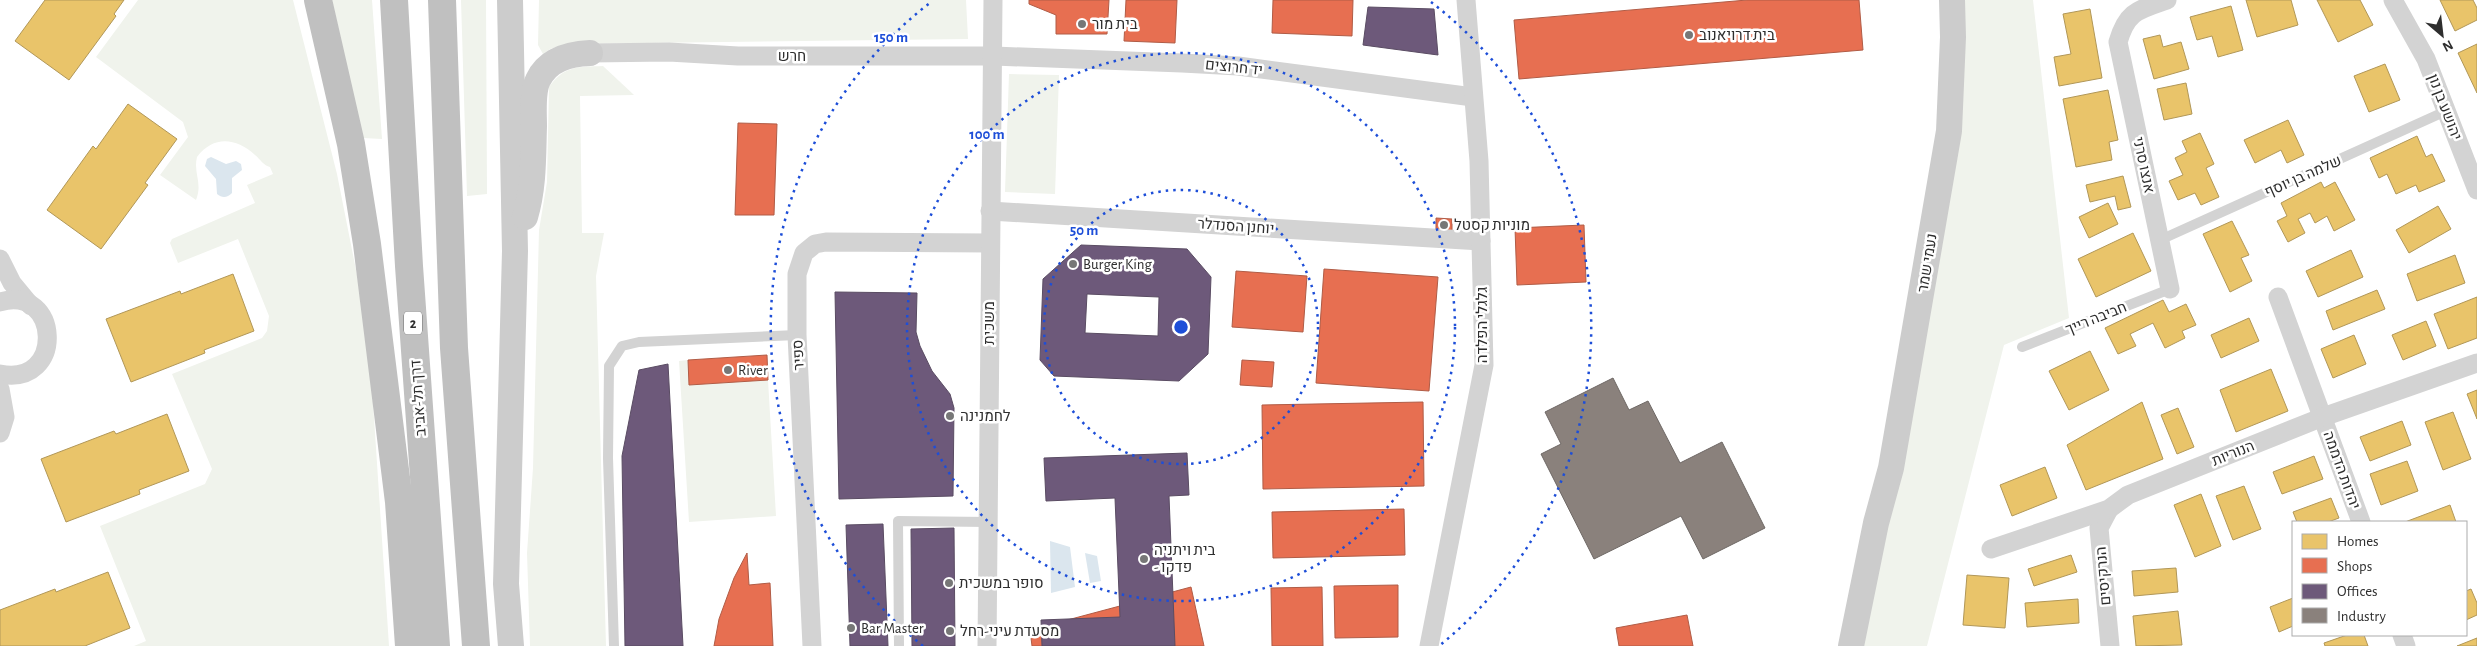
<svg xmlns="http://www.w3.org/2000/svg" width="2477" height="646" font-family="'Alegreya Sans',Heebo,sans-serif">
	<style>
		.green { fill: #f0f3ec }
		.water { fill: #dbe6ee }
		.homes { fill: #e9c46a; stroke: #b19758 }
		.shops { fill: #e76f51; stroke: #b05c46 }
		.offices { fill: #6d597a; stroke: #5a4c63; fill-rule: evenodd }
		.industry { fill: #8a817c; stroke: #6e6865 }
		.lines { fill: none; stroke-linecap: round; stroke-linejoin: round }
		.lane { stroke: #d3d3d3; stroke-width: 10 }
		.street { stroke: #d3d3d3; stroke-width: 19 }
		.secondary { stroke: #ccc; stroke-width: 26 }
		.highway { stroke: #c0c0c0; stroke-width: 28 }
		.ring { fill: none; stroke: #1d4ed8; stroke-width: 2.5; stroke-dasharray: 2.5 5 }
		.poi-dot { fill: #777; stroke: #fff; stroke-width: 2 }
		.labels { text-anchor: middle; stroke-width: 5; stroke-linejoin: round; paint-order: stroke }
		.shield { fill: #fff; stroke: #6d6d6d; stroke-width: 1 }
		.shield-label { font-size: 14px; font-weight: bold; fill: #2e2e2e }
		.poi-label { font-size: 15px; fill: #2e2e2e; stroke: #fff; text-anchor: start }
		.street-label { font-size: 15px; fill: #2e2e2e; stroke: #fff }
		.centre { fill: #1d4ed8; stroke: #fff; stroke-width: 2.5 }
		.ring-label { font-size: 15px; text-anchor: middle; font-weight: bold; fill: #1d4ed8; stroke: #fff; stroke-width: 5; stroke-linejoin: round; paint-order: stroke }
	</style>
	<rect width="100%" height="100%" fill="#fff"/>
	<!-- green -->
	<g class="green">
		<path d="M138,0H293L337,174L357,275L371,372L389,646H134L146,641L100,526L205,484L212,469L172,374L262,338L267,331L269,316L238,239L178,263L170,243L172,239L255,203L247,185L273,174L270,167C264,166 260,159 255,155C236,138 214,135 197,157C193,173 203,183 196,200L160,175L188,137L183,122L96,57Z"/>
		<polygon points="332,0 372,0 382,139 363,138"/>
		<polygon points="461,0 486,0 487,194 467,196"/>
		<polygon points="539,0 966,0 968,39 567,44 550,49 543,54 538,45"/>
		<polygon points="1962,0 2033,0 2069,318 2004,345 1927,646 1857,646"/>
		<path d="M603,66L634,95L580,96L582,233H604L596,276L606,646H530L527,553L533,468L539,230L547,182L549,87C565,65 578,67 603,66Z"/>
		<polygon points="1009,74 1059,75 1055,194 1005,192"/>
		<polygon points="688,360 690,385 768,380 776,516 689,522 679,361"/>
	</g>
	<!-- water -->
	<g class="water">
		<path d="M211,157L226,164L236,161L241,164L242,170L232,178V193C227,198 222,198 217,194L216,179L205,166L207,159Z"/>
		<polygon points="1050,541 1070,547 1075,587 1051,593"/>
		<polygon points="1085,553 1097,556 1101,581 1090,583"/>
	</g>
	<!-- homes -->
	<g class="homes">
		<polygon points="45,0 124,0 114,14 116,16 69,80 15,41"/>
		<polygon points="2246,0 2291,0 2298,25 2257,37"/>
		<polygon points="2317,0 2360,0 2373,25 2338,42"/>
		<polygon points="2440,0 2473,0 2477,8 2477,20 2455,31"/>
		<polygon points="2231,6 2243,50 2218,57 2212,36 2197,40 2190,17"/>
		<polygon points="2090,9 2102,78 2059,86 2054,57 2071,54 2063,14"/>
		<polygon points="2160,35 2163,47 2181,42 2189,69 2154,79 2143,39"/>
		<polygon points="2477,44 2477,93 2458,53"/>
		<polygon points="2385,64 2400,100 2369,112 2354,76"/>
		<polygon points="2186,83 2192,114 2164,120 2157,89"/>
		<polygon points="2108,90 2118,140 2109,142 2112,160 2076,167 2063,99"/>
		<polygon points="128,104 177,139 145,183 148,185 101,249 47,210 93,146 96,149"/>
		<polygon points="2288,120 2304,155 2287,163 2281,150 2255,163 2244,140"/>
		<polygon points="2200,133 2214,164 2206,168 2219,197 2201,205 2195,193 2178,200 2169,181 2183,175 2175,158 2187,152 2182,141"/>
		<polygon points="2417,136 2426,157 2432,154 2445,181 2419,192 2416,185 2396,194 2387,174 2379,178 2370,158"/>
		<polygon points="2123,176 2131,207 2118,210 2115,196 2090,202 2086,185"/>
		<polygon points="2321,182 2324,188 2335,182 2355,220 2334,231 2327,216 2315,223 2310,213 2298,219 2305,233 2288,242 2277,221 2287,216 2281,203"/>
		<polygon points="2108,203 2118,224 2089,238 2079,217"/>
		<polygon points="2438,206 2451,229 2409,253 2396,230"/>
		<polygon points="2232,221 2249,255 2241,258 2252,281 2230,292 2203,234"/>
		<polygon points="2133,233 2151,271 2096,297 2078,259"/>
		<polygon points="2351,250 2363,277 2318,297 2306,271"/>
		<polygon points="2455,255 2465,283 2417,301 2407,274"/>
		<polygon points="233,274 254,331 204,350 205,353 131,382 106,319 180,291 181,294"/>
		<polygon points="2377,290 2385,309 2333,330 2326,311"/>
		<polygon points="2477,297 2477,338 2448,349 2434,314"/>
		<polygon points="2163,300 2169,312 2186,304 2196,325 2182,331 2185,338 2165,348 2153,323 2130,334 2136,346 2118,354 2105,328"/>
		<polygon points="2249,318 2259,341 2221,358 2211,335"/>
		<polygon points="2426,321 2436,346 2403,360 2392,335"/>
		<polygon points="2354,335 2366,364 2333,378 2321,349"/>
		<polygon points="2090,351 2109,390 2069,410 2049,371"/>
		<polygon points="2271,369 2288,411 2236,432 2220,390"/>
		<polygon points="2477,390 2477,419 2467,394"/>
		<polygon points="2142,402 2163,459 2086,490 2067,445"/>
		<polygon points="2178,408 2194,447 2177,454 2161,415"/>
		<polygon points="2453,412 2471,459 2443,470 2425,422"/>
		<polygon points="167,414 189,471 139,490 140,494 66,522 41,459 114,431 116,434"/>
		<polygon points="2402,421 2411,445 2370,461 2360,437"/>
		<polygon points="2314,456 2323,479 2282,494 2273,472"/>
		<polygon points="2407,461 2418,491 2381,505 2370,474"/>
		<polygon points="2045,467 2057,498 2012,516 2000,485"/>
		<polygon points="2244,486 2261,529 2233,540 2216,496"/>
		<polygon points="2201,494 2221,546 2195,557 2174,505"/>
		<polygon points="2331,498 2339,518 2328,522 2297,522 2293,512"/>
		<polygon points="2450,505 2456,522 2405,522"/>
		<polygon points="2071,555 2077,572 2034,586 2028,569"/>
		<polygon points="2176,568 2178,592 2134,596 2132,571"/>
		<polygon points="108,572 130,628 85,646 0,646 0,610 55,589 56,592"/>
		<polygon points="1967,575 2009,578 2005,628 1963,625"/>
		<polygon points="2471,589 2477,603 2477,615 2466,620 2466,591"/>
		<polygon points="2293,598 2293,626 2279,632 2270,607"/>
		<polygon points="2078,599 2079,623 2027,627 2025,603"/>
		<polygon points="2178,611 2182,645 2136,646 2133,616"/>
		<polygon points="2347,635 2364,635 2368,646 2325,646 2324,643"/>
		<polygon points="2477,638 2477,646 2457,646"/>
	</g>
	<!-- shops -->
	<g class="shops">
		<polygon points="1029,0 1109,0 1107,34 1056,34 1056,15 1029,4"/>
		<polygon points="1126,0 1177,0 1175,43 1124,41"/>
		<polygon points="1273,0 1353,0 1352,36 1272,33"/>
		<polygon points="1747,0 1859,0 1863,50 1519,79 1514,20"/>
		<polygon points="738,123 777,124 774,215 735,215"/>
		<polygon points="1436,218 1452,219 1452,233 1436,232"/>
		<polygon points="1584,225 1586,282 1517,285 1515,228"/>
		<polygon points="1324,269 1438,277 1429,391 1316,383"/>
		<polygon points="1236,271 1307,276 1303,332 1232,327"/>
		<polygon points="886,300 886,304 897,304 899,415 889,415 889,438 945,437 945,495 842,497 841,438 852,438 852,416 838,416 837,301"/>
		<polygon points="767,355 768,380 689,385 688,360"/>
		<polygon points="1242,360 1274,362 1272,387 1240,385"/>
		<polygon points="1423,402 1424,486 1263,489 1262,405"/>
		<polygon points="1404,509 1405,555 1273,558 1272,512"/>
		<polygon points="747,553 749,585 770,583 773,646 714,646 719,619 734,578"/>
		<polygon points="1398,585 1398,637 1335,638 1334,586"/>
		<polygon points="1191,587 1204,646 1032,646 1030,630"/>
		<polygon points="1322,587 1323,646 1272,646 1271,588"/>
		<polygon points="1687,615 1693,646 1619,646 1616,628"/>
	</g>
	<!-- offices -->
	<g class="offices">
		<polygon points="1368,7 1434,9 1438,55 1363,45"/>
		<path d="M1081,245L1187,249L1211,277L1208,354L1179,381L1054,376L1040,360L1043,279ZM1087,294L1159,297L1158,336L1085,333Z"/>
		<polygon points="835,292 917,293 916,332 920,346 932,371 950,394 954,408 953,496 839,499"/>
		<polygon points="668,364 683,646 625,646 622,456 639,370"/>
		<polygon points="1187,453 1189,495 1169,496 1175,646 1042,646 1041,620 1120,617 1115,498 1046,501 1044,458"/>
		<polygon points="883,524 888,646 850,646 846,525"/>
		<polygon points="954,528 955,646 912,646 911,529"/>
	</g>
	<!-- industry -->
	<polygon class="industry" points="1613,378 1629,410 1648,401 1680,463 1722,442 1765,528 1703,559 1681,516 1594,559 1541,454 1561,444 1545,412"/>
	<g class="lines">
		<!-- lane -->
		<g class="lane">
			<polyline points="2160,240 2446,111"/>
			<polyline points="2022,347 2170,289"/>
			<polyline points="614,646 608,458 609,366 622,346 639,342 797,335"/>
			<polyline points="899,646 898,521 989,522"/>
		</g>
		<!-- street -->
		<g class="street">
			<path d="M2167,0C2138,10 2127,11 2118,42L2170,289"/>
			<polyline points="2393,0 2426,59 2477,190"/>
			<polyline points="590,53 669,52 738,56 994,56 1182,63 1238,66 1473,97"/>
			<polyline points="990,211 1481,241"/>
			<polyline points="0,259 12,283 31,306"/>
			<polyline points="2278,297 2361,522"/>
			<path d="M0,302C60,284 66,387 0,374"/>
			<polyline points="0,389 5,417 0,433"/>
			<polyline points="2109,509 2099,528 2110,646"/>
			<polyline points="1991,549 2109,509 2128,495 2323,417 2477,363"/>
			<polyline points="2402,635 2406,646"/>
			<polyline points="812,646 797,335 797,274 804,253 815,244 826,242 990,243"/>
			<polyline points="987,646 993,0"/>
			<polyline points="1429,646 1484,365 1479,161 1466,0"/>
		</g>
		<!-- secondary -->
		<g class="secondary">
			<polyline points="510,0 515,251 506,584 511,646"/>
			<path d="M525,217C534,187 533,156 534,126C534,112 532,92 538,80C548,59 569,54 590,53"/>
			<polyline points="1851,646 1876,523 1891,468 1949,131 1953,37 1952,0"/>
		</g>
		<!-- highway -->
		<g class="highway">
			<polyline points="318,0 351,144 367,244 399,502 409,646"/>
			<polyline points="394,0 409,266 436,646"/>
			<polyline points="442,0 454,348 476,646"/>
		</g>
	</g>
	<!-- distance rings -->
	<g class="ring">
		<circle cx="1181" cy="327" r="137"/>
		<circle cx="1181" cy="327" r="274"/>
		<path d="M923 646A410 410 0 0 1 931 2M1431 2A410 410 0 0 1 1439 646"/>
	</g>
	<!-- markers -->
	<g class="poi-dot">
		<circle cx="1082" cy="24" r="5"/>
		<circle cx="1689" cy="35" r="5"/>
		<circle cx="1444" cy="225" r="5"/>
		<circle cx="1073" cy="264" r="5"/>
		<circle cx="728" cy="370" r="5"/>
		<circle cx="950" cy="416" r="5"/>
		<circle cx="1144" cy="559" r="5"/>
		<circle cx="949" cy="583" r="5"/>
		<circle cx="851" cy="628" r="5"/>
		<circle cx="950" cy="631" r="5"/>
	</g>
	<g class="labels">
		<!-- shield labels -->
		<rect class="shield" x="404" y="311.5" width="18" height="23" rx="4"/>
		<g class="shield-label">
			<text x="413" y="328">2</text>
		</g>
		<!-- poi labels -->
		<g class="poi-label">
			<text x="1092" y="29">בית מור</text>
			<text x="1699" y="40">בית דרויאנוב</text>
			<text x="1454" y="230">מוניות קסטל</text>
			<text x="1083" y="269">Burger King</text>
			<text x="738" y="375">River</text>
			<text x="960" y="421">לחמנינה</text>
			<text x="1154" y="555">בית ויתניה<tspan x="1154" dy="17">- פדקו</tspan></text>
			<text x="959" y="588">סופר במשכית</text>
			<text x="861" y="633">Bar Master</text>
			<text x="960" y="636">מסעדת עיני-רחל</text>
		</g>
		<!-- street labels -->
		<g class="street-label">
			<text x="792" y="61">חרש</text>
			<text transform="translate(1234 67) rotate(6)" y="5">יד חרוצים</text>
			<text transform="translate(2445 107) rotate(69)" y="5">יהושע בן נון</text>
			<text transform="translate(2144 165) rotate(78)" y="5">אנצו סרני</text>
			<text transform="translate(2303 176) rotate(-24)" y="5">שלמה בן יוסף</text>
			<text transform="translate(1236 226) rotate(4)" y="5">יוחנן הסנדלר</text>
			<text transform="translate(1927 263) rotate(-81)" y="5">נעמי שמר</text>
			<text transform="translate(2096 318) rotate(-22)" y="5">חביבה רייך</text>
			<text transform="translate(989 323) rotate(-90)" y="5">משכית</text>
			<text transform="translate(1482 325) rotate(-90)" y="5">גלגלי הפלדה</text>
			<text transform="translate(798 355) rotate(-93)" y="5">ספיר</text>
			<text transform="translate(418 398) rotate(-94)" y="5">דרך תל-אביב</text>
			<text transform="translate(2233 453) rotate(-22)" y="5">הנוריות</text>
			<text transform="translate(2342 470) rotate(70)" y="5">יהדות הדממה</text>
			<text transform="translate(2103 576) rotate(-95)" y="5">הנרקיסים</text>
		</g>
	</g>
	<circle cx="1181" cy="327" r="8" class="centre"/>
	<g class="ring-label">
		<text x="891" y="42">150 m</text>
		<text x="987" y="139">100 m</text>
		<text x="1084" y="235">50 m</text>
	</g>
	<!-- legend -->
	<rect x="2292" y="521" width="175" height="115" fill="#ffffff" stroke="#ababab"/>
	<rect x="2302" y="534" width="25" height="15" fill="#e9c46a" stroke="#ababab"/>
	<text x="2337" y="546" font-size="15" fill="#2e2e2e">Homes</text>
	<rect x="2302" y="558" width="25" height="15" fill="#e76f51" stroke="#ababab"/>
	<text x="2337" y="571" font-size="15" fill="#2e2e2e">Shops</text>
	<rect x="2302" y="584" width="25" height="15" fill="#6d597a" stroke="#ababab"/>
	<text x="2337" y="596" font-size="15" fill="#2e2e2e">Offices</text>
	<rect x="2302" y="608" width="25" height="15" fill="#8a817c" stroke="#ababab"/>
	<text x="2337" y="621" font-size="15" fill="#2e2e2e">Industry</text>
	<!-- north arrow -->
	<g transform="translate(2442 35) rotate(152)" stroke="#ffffff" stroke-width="4" paint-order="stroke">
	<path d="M0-4L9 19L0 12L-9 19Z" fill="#2e2e2e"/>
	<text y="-8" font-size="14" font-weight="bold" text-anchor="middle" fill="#2e2e2e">N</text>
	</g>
</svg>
